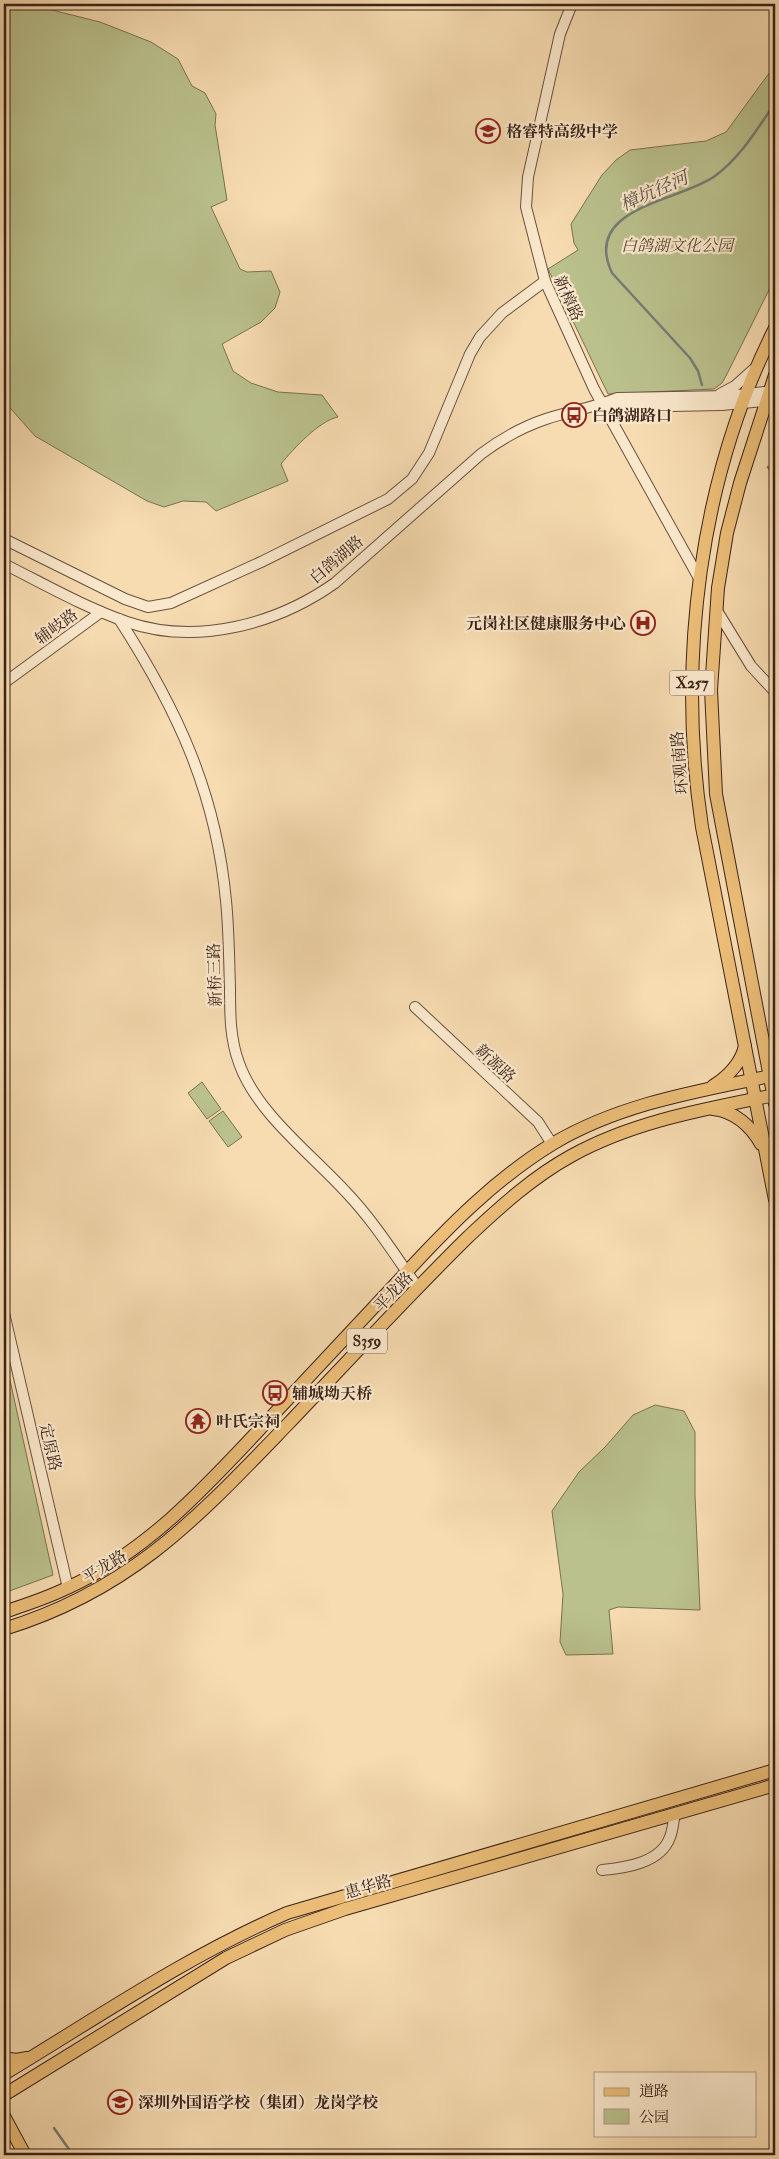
<svg xmlns="http://www.w3.org/2000/svg" width="779" height="2159" font-family="'IM FELL Double Pica','Noto Serif SC',serif">
	<style>
		.green { fill: #bac18d; stroke: #7a7253 }
		.lines { fill: none; stroke-linecap: round; stroke-linejoin: round }
		.stream { stroke: #787d77; stroke-width: 2.5 }
		.minor-casing { stroke: #6a503f; stroke-width: 12 }
		.major-casing { stroke: #3b2219; stroke-width: 14 }
		.minor { stroke: #fae8cc; stroke-width: 10 }
		.major { stroke: #ecbe78; stroke-width: 12 }
		.labels { text-anchor: middle; stroke-width: 4.5; stroke-linejoin: round; paint-order: stroke }
		.shield { fill: #fae8cc; stroke: #745d4f; stroke-width: 1 }
		.shield-label { font-size: 15px; font-weight: bold; fill: #3b2219 }
		.poi-label { font-size: 16px; font-weight: bold; fill: #3b2219; stroke: #fae8cc; text-anchor: start }
		.park-label { font-size: 16px; font-style: italic; fill: #5b4a36; stroke: #fae8cc }
		.street-label { font-size: 16px; fill: #3b2219; stroke: #fae8cc }
		.water-label { font-size: 18px; font-style: italic; fill: #5a4f48; stroke: #fae8cc }
	</style>
	<rect width="100%" height="100%" fill="#f7dcb1"/>
	<filter id="stains"><feTurbulence type="fractalNoise" baseFrequency=".004" numOctaves="4"/><feColorMatrix values="0 0 0 0 .2 0 0 0 0 .09 0 0 0 0 .02 0 0 0 .5 -.17"/></filter>
	<radialGradient id="worn" r=".72"><stop offset=".6" stop-color="#630" stop-opacity="0"/><stop offset="1" stop-color="#630" stop-opacity=".3"/></radialGradient>
	<!-- green -->
	<g class="green">
		<path d="M4,4H28L100,22L151,42L178,59L192,86L205,93L216,114L215,125L227,200L211,207L240,269L247,272L271,271L280,292L275,308L261,322L222,344L233,371L251,383L278,392L322,395L338,417C319,421 294,448 281,464L288,481L216,511L206,502L183,501L164,507L147,501L35,436L4,401Z"/>
		<polygon points="775,65 775,278 727,374 722,383 714,389 608,394 548,269 578,250 574,243 571,224 602,175 616,160 630,150 706,141 726,132"/>
		<polygon points="202,1082 221,1109 207,1119 188,1093"/>
		<polygon points="223,1111 242,1137 228,1147 209,1121"/>
		<polygon points="4,1353 53,1575 4,1593"/>
		<polygon points="655,1405 684,1411 695,1432 695,1495 700,1610 618,1607 609,1610 613,1654 566,1655 560,1642 563,1594 552,1511 579,1472 605,1447 633,1415"/>
	</g>
	<g class="lines">
		<!-- stream -->
		<g class="stream">
			<path d="M702,385L698,371L690,358L612,273C581,207 679,202 715,176C741,157 757,129 775,103"/>
			<polyline points="768,467 775,477"/>
			<polyline points="54,2128 73,2155"/>
		</g>
		<defs>
			<g id="minor">
				<polyline points="572,4 560,34 528,177 526,207 545,281 594,389 700,580"/>
				<polyline points="720,394 735,386 754,369"/>
				<polyline points="603,405 619,407 722,405 775,400"/>
				<polyline points="4,539 125,599 148,607 171,603 261,562 388,499 412,479 429,453 470,354 480,337 502,313 545,281"/>
				<path d="M4,564C44,584 84,607 127,622C197,646 277,624 335,583L481,454C501,439 522,427 546,419C570,411 593,408 617,398L729,396L774,391"/>
				<polyline points="716,609 751,666 775,692"/>
				<path d="M119,619C177,709 216,792 226,901C229,930 229,959 230,988C230,1014 230,1039 239,1063C256,1112 310,1153 345,1191C373,1220 395,1255 418,1288"/>
				<polyline points="4,683 101,612"/>
				<polyline points="415,1007 538,1122 552,1144"/>
				<polyline points="4,1313 68,1588"/>
				<path d="M602,1870C625,1868 661,1863 670,1837C673,1830 673,1822 675,1814"/>
			</g>
			<g id="major">
				<path d="M775,328C699,479 677,661 702,827L775,1200"/>
				<polyline points="775,375 740,483 727,533 718,588 711,690 716,794 775,1104"/>
				<path d="M713,1086C727,1077 741,1063 745,1046"/>
				<path d="M713,1109C734,1111 751,1126 761,1144"/>
				<path d="M4,1612C25,1605 47,1598 67,1588C151,1550 212,1480 273,1415C316,1369 359,1323 402,1277C448,1227 496,1178 554,1143C622,1103 699,1091 775,1075"/>
				<path d="M4,1629C132,1590 198,1517 288,1424C348,1361 407,1297 469,1236C501,1206 533,1177 571,1156C634,1121 706,1109 775,1095"/>
				<polyline points="4,2058 16,2060 27,2058"/>
				<path d="M4,2074C97,2018 187,1956 287,1913L775,1770"/>
				<polyline points="4,2095 226,1958 285,1930 345,1909 775,1785"/>
				<polyline points="4,2116 25,2155"/>
			</g>
		</defs>
		<!-- minor casing -->
		<use href="#minor" class="minor-casing"/>
		<!-- major casing -->
		<use href="#major" class="major-casing"/>
		<!-- minor -->
		<use href="#minor" class="minor"/>
		<!-- major -->
		<use href="#major" class="major"/>
	</g>
	<!-- icons -->
	<defs>
		<symbol id="school-ring" viewBox="-11 -11 22 22"><circle r="9.5" fill="#fae8cc" stroke="#8f2418" stroke-width="1.5"/><path d="M0-5L7-2L0 1L-7-2ZM-4 1L0 2.5L4 1V4Q0 6-4 4Z" fill="#8f2418"/></symbol>
		<symbol id="bus-ring" viewBox="-11 -11 22 22"><circle r="9.5" fill="#fae8cc" stroke="#8f2418" stroke-width="1.5"/><path d="M-5-6H5V4H4V6H2V4H-2V6H-4V4H-5ZM-3.5-4V0h7V-4ZM-3.5 1.2v1.5H-2V1.2ZM2 1.2v1.5H3.5V1.2Z" fill="#8f2418"/></symbol>
		<symbol id="hospital-ring" viewBox="-11 -11 22 22"><circle r="9.5" fill="#fae8cc" stroke="#8f2418" stroke-width="1.5"/><path d="M-5-5h3v3.5h4V-5h3V5h-3V1.5h-4V5h-3Z" fill="#8f2418"/></symbol>
		<symbol id="temple-ring" viewBox="-11 -11 22 22"><circle r="9.5" fill="#fae8cc" stroke="#8f2418" stroke-width="1.5"/><path d="M0-6L5-2H3V0L6.5 2.5H4V6H1.5V3h-3V6H-4V2.5H-6.5L-3 0V-2H-5Z" fill="#8f2418"/></symbol>
	</defs>
	<g fill-rule="evenodd">
		<use href="#school-ring" x="474" y="117" width="28" height="28"/>
		<use href="#bus-ring" x="560" y="401" width="28" height="28"/>
		<use href="#hospital-ring" x="629" y="609" width="28" height="28"/>
		<use href="#bus-ring" x="261" y="1379" width="28" height="28"/>
		<use href="#temple-ring" x="184" y="1407" width="28" height="28"/>
		<use href="#school-ring" x="106" y="2088" width="28" height="28"/>
	</g>
	<g class="labels">
		<!-- shield labels -->
		<g class="shield">
			<rect x="669.5" y="670.5" width="45" height="25" rx="4"/>
			<rect x="347" y="1328.5" width="40" height="25" rx="4"/>
		</g>
		<g class="shield-label">
			<text x="692" y="688">X257</text>
			<text x="367" y="1346">S359</text>
		</g>
		<!-- poi labels -->
		<g class="poi-label">
			<text x="506" y="137">格睿特高级中学</text>
			<text x="592" y="421">白鸽湖路口</text>
			<text x="626" y="629" text-anchor="end">元岗社区健康服务中心</text>
			<text x="292" y="1399">辅城坳天桥</text>
			<text x="216" y="1427">叶氏宗祠</text>
			<text x="138" y="2108">深圳外国语学校（集团）龙岗学校</text>
		</g>
		<!-- park labels -->
		<g class="park-label">
			<text x="677" y="251">白鸽湖文化公园</text>
		</g>
		<!-- street labels -->
		<g class="street-label">
			<text transform="translate(569 298) rotate(66)" y="6">新樟路</text>
			<text transform="translate(336 559) rotate(-40)" y="6">白鸽湖路</text>
			<text transform="translate(56 626) rotate(-36)" y="6">辅岐路</text>
			<text transform="translate(679 763) rotate(-95)" y="6">环观南路</text>
			<text transform="translate(214 975) rotate(-92)" y="6">新桥三路</text>
			<text transform="translate(496 1063) rotate(43)" y="6">新源路</text>
			<text transform="translate(393 1291) rotate(-46)" y="6">平龙路</text>
			<text transform="translate(51 1447) rotate(77)" y="6">定原路</text>
			<text transform="translate(104 1566) rotate(-31)" y="6">平龙路</text>
			<text transform="translate(368 1886) rotate(-16)" y="6">惠华路</text>
		</g>
		<!-- water labels -->
		<g class="water-label">
			<text transform="translate(654 191) rotate(-24)" y="6">樟坑径河</text>
		</g>
	</g>
	<!-- margin -->
	<rect width="779" height="2159" fill="none" stroke="#f7dcb1" stroke-width="20"/>
	<rect x="5" y="5" width="769" height="2149" fill="none" stroke="#3b2219" stroke-width="2.5"/>
	<rect x="10" y="10" width="759" height="2139" fill="none" stroke="#3b2219"/>
	<!-- legend -->
	<rect x="594" y="2072" width="162" height="65" fill="#fae8cc" stroke="#ae9984"/>
	<rect x="604" y="2088" width="25" height="8" fill="#ecbe78" stroke="#ae9984"/>
	<text x="639" y="2096" font-size="15" fill="#3b2219">道路</text>
	<rect x="604" y="2109" width="25" height="15" fill="#bac18d" stroke="#ae9984"/>
	<text x="639" y="2122" font-size="15" fill="#3b2219">公园</text>
	<rect width="100%" height="100%" filter="url(#stains)"/>
	<rect width="100%" height="100%" fill="url(#worn)"/>
</svg>
